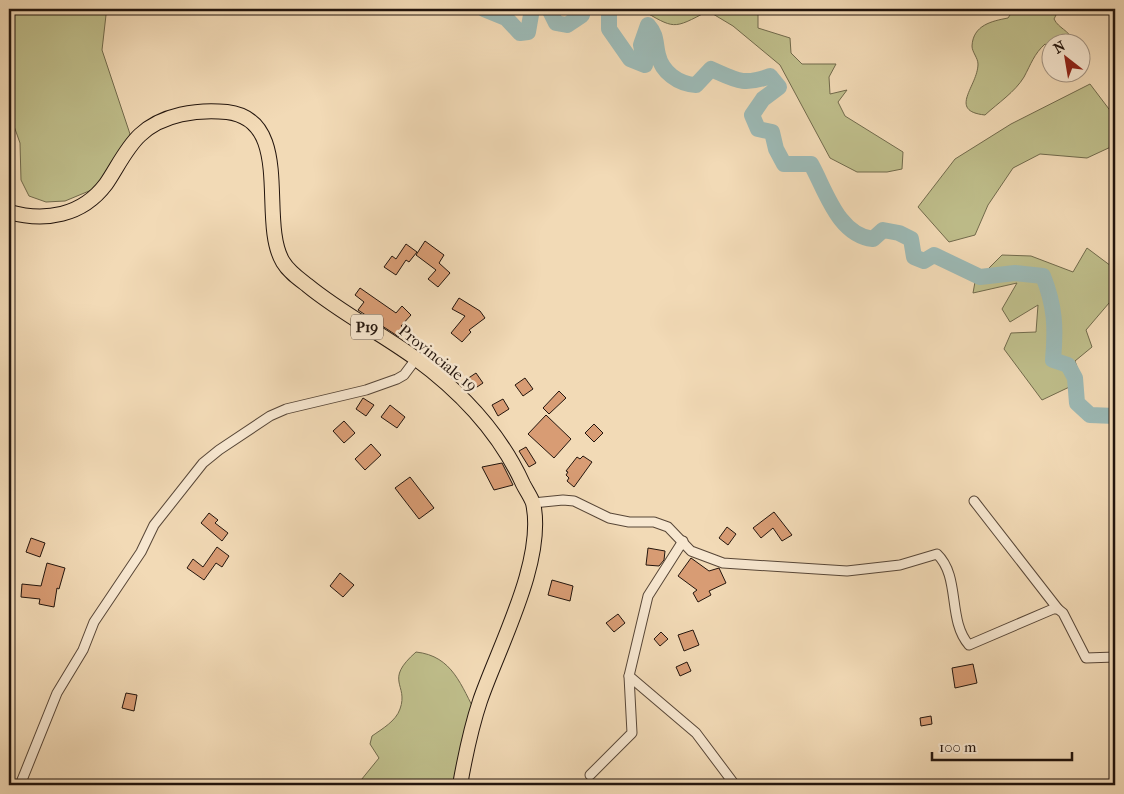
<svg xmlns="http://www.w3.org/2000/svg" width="1124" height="794" font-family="'IM FELL French Canon',serif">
<rect width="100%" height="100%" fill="#f2dab6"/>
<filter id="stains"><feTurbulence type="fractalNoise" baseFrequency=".004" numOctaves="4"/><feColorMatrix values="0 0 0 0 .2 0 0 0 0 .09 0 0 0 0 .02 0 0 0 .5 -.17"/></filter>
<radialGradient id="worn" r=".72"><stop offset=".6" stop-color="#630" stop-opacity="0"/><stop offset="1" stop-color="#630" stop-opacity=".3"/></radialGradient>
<g fill="#bfbe8b" stroke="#716a4c">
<path d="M9,9h103l-6,6 -4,35 28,84 -12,31 -12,19 -41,17 -19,1 -17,-6 -8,-16 -1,-37 -11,-31z"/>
<path d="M640,9h94l24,3v16l32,10 1,15 11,11h34l-7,13 1,17 17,-4 -9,12 7,14 58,36 -1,17 -15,3h-30l-27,-14 -50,-93 -47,-39 -25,-15c-36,19 -33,18 -68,-2z"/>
<path d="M1014,9h45l-5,10c5,10 14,10 20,23h-22l-1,6 -6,-4c-11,10 -14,20 -21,33 -9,15 -26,26 -39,38 -38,-4 -7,-29 -7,-51 0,-6 -6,-12 -6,-18 1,-21 20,-25 36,-28z"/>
<path d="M1090,84l25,33v28l-28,13 -47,-4 -27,14 -25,37 -13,30 -26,7 -31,-35 37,-48 56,-35z"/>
<path d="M1087,248l28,21v27l-29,34 6,17 -17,14 7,20 -40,19 -38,-51 7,-16 25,-1 2,-27 -28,17 -8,-13 15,-26 -44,10 2,-11 27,-27 29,1 42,16z"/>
<path d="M416,652c37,4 45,34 61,63l-16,70h-104l22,-27 -9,-14 2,-8c10,-7 24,-15 28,-27 9,-25 -17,-28 16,-57z"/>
</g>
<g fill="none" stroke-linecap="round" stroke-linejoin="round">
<g stroke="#9cb9b5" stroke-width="16">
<path d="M484,9l22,9 14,15 8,-1 4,-23"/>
<path d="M549,9l7,14 11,2 15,-10 1,-6"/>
<path d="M609,9v20l21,30 15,6 -4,-20 7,-20c9,10 7,18 10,30 4,17 20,29 38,30l15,-16c25,11 32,17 59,7l9,11 -16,12 -11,16 6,14 14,3 4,17 8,15h27c15,27 27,71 62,75l10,-9 16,3 12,6 3,18 10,4 10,-6 46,22 35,-4 28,3c12,30 13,52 10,84l15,5 7,13 2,25 13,12 25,1"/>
</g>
</g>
<g fill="#d89c74" stroke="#23150d">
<path d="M425,241l19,14 -5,8 11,10 -12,14 -10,-8 8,-9 -20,-15z"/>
<path d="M406,244l11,8 -8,10 -3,-2 -10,15 -12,-8 8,-11 4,3z"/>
<path d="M360,288l36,25 6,-7 9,9 -10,11 4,3 -6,8 -41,-27 6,-8 -9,-7z"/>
<path d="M459,298l21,13 5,7 -16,12 2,2 -9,10 -11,-9 14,-17 -13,-7z"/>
<path d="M476,373l7,10 -9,6 -7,-10z"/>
<path d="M525,378l8,11 -10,7 -8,-11z"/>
<path d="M559,391l7,7 -17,16 -6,-6z"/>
<path d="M363,398l11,7 -8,11 -10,-7z"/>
<path d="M503,399l6,10 -11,7 -6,-11z"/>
<path d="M390,405l15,12 -8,11 -16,-11z"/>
<path d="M546,415l25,24 -17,19 -26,-24z"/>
<path d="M344,421l11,12 -11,10 -11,-12z"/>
<path d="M594,424l9,9 -9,9 -9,-9z"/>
<path d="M371,444l10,11 -16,15 -10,-11z"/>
<path d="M526,447l10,16 -7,4 -10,-16z"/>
<path d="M583,456l9,6 -18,25 -7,-6 2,-3 -3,-3 2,-3 -2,-1 11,-14 3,2z"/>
<path d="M502,463l11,22 -19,5 -12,-23z"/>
<path d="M410,477l24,31 -15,11 -24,-31z"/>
<path d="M774,512l18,23 -10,6 -9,-13 -12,10 -8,-10z"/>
<path d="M209,513l9,7 -3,3 13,10 -6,8 -21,-18z"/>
<path d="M727,527l9,7 -8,11 -9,-7z"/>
<path d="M31,538l14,5 -5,14 -14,-5z"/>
<path d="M217,547l12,9 -7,11 -6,-4 -12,17 -17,-12 6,-9 10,8z"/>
<path d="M648,548l17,3 -1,9 -5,6 -13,-1z"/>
<path d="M691,558l18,13 10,-3 7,15 -17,8 2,4 -13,7 -5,-9 4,-3 -19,-14z"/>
<path d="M47,563l18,5 -6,21 -2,-1 -3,19 -15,-3 1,-5 -19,-2 1,-13 19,2z"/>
<path d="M340,573l14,12 -11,12 -13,-11z"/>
<path d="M552,580l21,6 -3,15 -22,-6z"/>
<path d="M618,614l7,9 -11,9 -8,-9z"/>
<path d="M693,630l6,15 -15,6 -6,-16z"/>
<path d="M661,632l7,7 -8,7 -6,-7z"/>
<path d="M687,662l4,9 -11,5 -4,-9z"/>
<path d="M973,664l4,19 -22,5 -3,-20z"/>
<path d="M126,693l11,2 -3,16 -12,-3z"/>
<path d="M931,716l1,8 -11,2 -1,-8z"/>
</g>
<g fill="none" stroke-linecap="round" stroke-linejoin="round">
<g stroke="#574637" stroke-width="11">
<g id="minor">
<path d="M974,501l84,108"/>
<path d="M533,503l30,-3 11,1 35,17 20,4h25l14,5 23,24 32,12 124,8 53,-6 37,-11c24,23 10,66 32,91l84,-36h5l5,4 23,45 29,-1"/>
<path d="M629,676l67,57 39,52"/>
<path d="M590,775l42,-42 -3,-57 19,-80 35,-55"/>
<path d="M20,785l37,-92 26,-43 11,-28 47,-70 13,-27 49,-62 16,-13 51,-34 16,-7 80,-19 31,-11 7,-4 12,-16"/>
</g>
</g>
<g stroke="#23150d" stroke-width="16">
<path id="primary" d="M9,212c36,10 73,4 97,-28 11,-16 20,-36 34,-49 22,-21 58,-26 87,-23 68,8 31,109 56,150 6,10 15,16 24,23 34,28 72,47 108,73 45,33 85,75 108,126 3,6 8,13 10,19 13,57 -35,145 -53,198 -9,27 -15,56 -20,84"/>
</g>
<use href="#minor" stroke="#f7e7d0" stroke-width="9"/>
<use href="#primary" stroke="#f2dab6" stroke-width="14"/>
</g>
<g text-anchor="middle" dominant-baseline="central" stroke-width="5" stroke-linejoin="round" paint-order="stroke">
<rect fill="#f7e7d0" stroke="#635448" stroke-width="1" x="351" y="314.5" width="32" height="25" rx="4"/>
<g font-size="15" font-weight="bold" fill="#23150d">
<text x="367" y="327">P19</text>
</g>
<g font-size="16" fill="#23150d" stroke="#f7e7d0">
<text transform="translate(438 358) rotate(39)">Provinciale 19</text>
</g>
</g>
<rect width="1124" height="794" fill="none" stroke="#f2dab6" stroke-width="30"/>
<rect x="10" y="10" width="1104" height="774" fill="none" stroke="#23150d" stroke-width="2.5"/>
<rect x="15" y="15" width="1094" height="764" fill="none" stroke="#23150d"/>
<g transform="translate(1066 58) rotate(329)"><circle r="24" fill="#f7e7d0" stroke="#a29382"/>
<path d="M0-4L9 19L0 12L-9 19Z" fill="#8f2418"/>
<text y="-8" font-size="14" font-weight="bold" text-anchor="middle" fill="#23150d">N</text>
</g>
<path d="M932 752v8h140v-8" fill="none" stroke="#23150d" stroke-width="2.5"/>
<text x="939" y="752" font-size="15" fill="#23150d" stroke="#f7e7d0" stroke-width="4" paint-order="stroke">100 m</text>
<rect width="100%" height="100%" filter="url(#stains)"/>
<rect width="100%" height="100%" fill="url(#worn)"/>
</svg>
